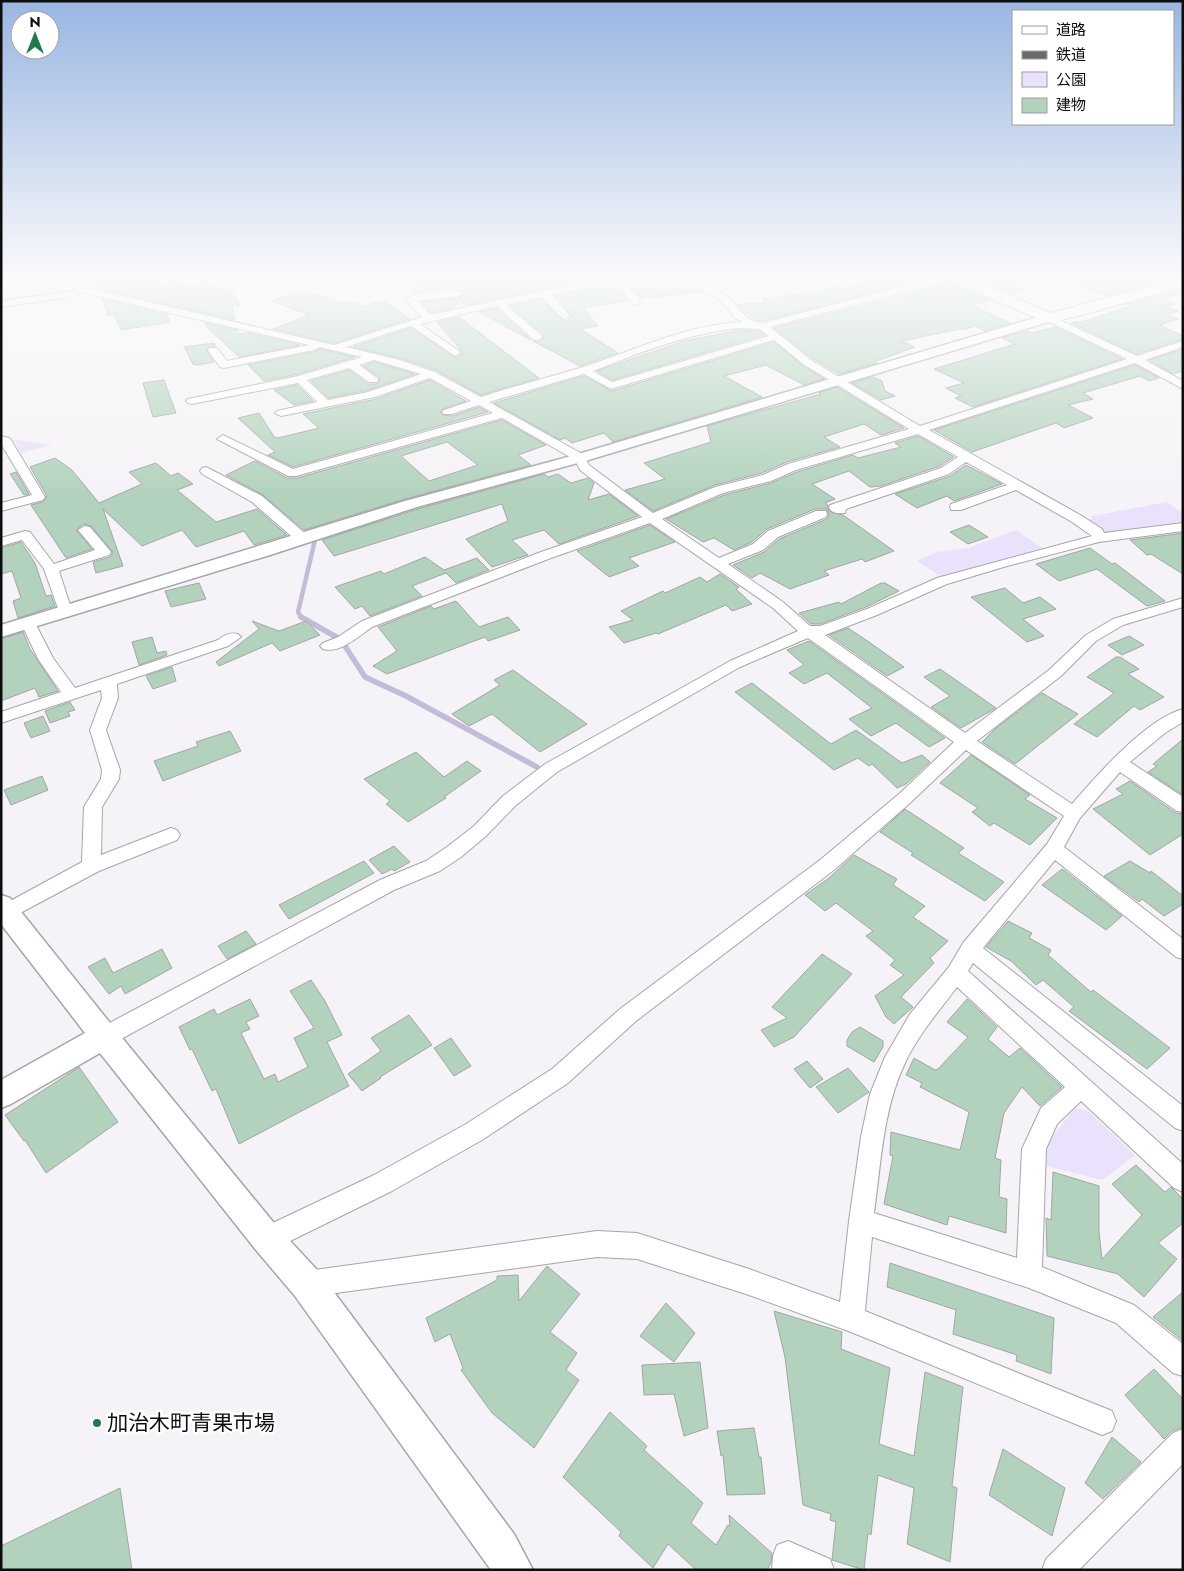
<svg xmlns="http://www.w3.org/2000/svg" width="1184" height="1571" font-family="Jost,'Noto Sans JP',sans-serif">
<rect width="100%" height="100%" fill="#f5f3f7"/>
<g fill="#eae1fc">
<path d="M13,439l39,6 -31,8z"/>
<path d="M1167,502l16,11v12l-67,9 -11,-2 -17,-11 5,-5z"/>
<path d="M1016,530l26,18 -100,29 -25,-16 20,-9 31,-4z"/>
<path d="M1075,1108l12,2 48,45 -33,25 -56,-14 2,-23z"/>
</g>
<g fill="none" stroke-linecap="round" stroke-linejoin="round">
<path stroke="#c4bad9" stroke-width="4.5" d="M302,618l-4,-6 17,-72"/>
<g stroke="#c4bad9" stroke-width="5.5">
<path d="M301,617l37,21"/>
<path d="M345,646l20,31 41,19 131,71"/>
</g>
</g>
<g fill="#b2d2bd" stroke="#a3a6a4" fill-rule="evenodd">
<path d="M113,276h17l2,9 25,-4 2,6 12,-5 22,5 9,-4 30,9 8,13 -8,1 3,14 -134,-31 -3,-11z"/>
<path d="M492,276h200l2,3 -25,2 -83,-1 -119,25 -8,-4 -5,7 -23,5 -10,-11 38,-4 7,-6 -14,-3 -39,5 -1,-2 7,-11 30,-1v4l43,-1z"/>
<path d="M867,276h49l7,4 -160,41 -8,-1 -17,-15 27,-3 -3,-3 66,-9v-10l14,8 20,-4z"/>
<path d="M990,276h8l29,14 -15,4 -35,-15z"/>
<path d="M1058,276h121v1l-73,19z"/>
<path d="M952,283l38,17 -19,5 39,18 -25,8 -10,-5 -12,4 -4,-1 -57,12 13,6 -39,14 1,2 -38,11 -27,-16 -38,-30z"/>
<path d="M697,288l6,4 -62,6 -7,-8 35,1z"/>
<path d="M303,290l37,13 5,-2 18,5 21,-5 26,18 -76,24 -61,-14 36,-14 -37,-14z"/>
<path d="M586,290h34l7,10h-3l2,1 -43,7 15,18 -18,3 38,24 -38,13 -47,-25 5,1 5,-3v-5l-33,-28 31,-7 20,20 5,2 5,-3v-3l-16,-19z"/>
<path d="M1180,290v4l-17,5 12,5 -10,3 13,4 -11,4 11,4 -18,6 23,11v3l-46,15 -66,-31 14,-2 46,-15 -4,-2z"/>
<path d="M103,299l63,15 4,8 -49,8 -6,-15 -7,1z"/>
<path d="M496,308l35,32 -52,-28z"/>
<path d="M459,317l80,61 -58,17 -45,-25 -36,-12 -47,-11 58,-19 45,30 6,-5 2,1 -27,-32z"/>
<path d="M205,323l32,7 1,4 10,-1 52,12 -61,12 -33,-31z"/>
<path d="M1055,327l67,32 -149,48 -18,-9 6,-2 -15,-8 18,-5 -30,-14 81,-25 -13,-6 24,-7 6,2z"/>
<path d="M740,330l19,1 6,4 -153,45 -15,-9 87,-30z"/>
<path d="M774,342l28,23 22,14 -20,6 -38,-20 -42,11 38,21 -149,45 -9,-9 -32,10 -7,-5 -5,2 -66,-37 90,-27 28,15z"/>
<path d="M214,343l2,3h-7l-3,3 8,13 -17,3 -4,-1 -9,-17z"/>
<path d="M319,349l36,8 -57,17 -34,7 -16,-16 66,-13z"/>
<path d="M1183,349v22l-10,3 -23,-14z"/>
<path d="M374,362l41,12 -47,16 -39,8 -18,-17 38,-11 19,14h9l3,-3 -1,-4 -16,-11z"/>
<path d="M1135,365l24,13 -10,3 -9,-5 -57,17 10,6 -25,6 25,13 -29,10 -8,-5 -84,29 -38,-22z"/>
<path d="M873,377l9,4 3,10 10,5 -14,4 -29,-17z"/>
<path d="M164,380l12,33 -23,4 -10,-34z"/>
<path d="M430,380l36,21 -23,8 -3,3 3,3 10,1 26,-9 9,5 -195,55 -25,-12 7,-3 -37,-34 21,-5 16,25 7,-1 37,-9 -16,-14 73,-15z"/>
<path d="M297,385l16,16 -19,4 -20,-15z"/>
<path d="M837,387l67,41 -23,7 -17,-11 -40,13 16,10 -53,15 -25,11 -47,12 -62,26 -28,-21 40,-11 -21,-16 67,-21 -4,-16 114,-32 -2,-1z"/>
<path d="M502,420l44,25 -28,10 13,10 -126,34 -101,31 -41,-35 -37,-20 29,-14 32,17h10zM447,442l31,23 -49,16 -28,-25z"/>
<path d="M918,436l36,21 -14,9 -59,20 -11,1 -21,-16 -37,13 23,15 -10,4 3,2v4l3,3 12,3 51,36 -29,11 -3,-3 -38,12 5,4 -39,14 -30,-16 -8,5 -19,-13 31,-13 15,-13 48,-20 2,-4 -2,-6h-12l-48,20 -15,13 -18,8 -20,-12 -11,4 -37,-23 58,-24 47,-12 26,-11 56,-17 5,3 43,-11 -6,-4z"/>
<path d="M55,458l17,12 27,33 43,-19 -13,-12 27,-9 15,13 7,-3 15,11 -16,6 39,32 41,-13 30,26 -33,10 -10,-14 -48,16 -14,-17 -40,16 -39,-37 20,57 -27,7 -3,-11 17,-5 3,-5 -22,-26 -7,-2 -8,6 16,19 -26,9 -35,-53 12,-3 4,-6 -17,-29z"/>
<path d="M966,465l36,19 -48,17 -7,-5 -30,12 -22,-14 55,-18z"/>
<path d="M16,472l13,22 -5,1 -14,-21z"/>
<path d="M544,474l4,3 10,-3 13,9 17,-5 6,5 -6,17 21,-6 29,22 -79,28 -15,-14 -32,10 16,15 -36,12 -26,-28 42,-18 -6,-17 -168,52 -12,-16 96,-31z"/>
<path d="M650,525l25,17 -46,16 10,8 -30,11 -32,-26z"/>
<path d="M969,525l19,12 -20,7 -18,-12z"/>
<path d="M1183,533v41l-32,-20 -4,1 -17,-15z"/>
<path d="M21,542l14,21 11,33 5,-1 4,11 -37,12 -5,-17 8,-3 -9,-27 -11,3v-26z"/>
<path d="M1090,548l22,16 3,-1 50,38 -18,5 -50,-37 -38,12 -23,-17z"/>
<path d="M425,557l19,13 33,-12 12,12 -33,13 -10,-10 -34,13 10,10 -52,20 -8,-10 -7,3 -20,-22 46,-16 3,3z"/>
<path d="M720,574l19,13 -3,2 16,15 -20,7 -6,-6 -68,29 -2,-1 -32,10 -15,-16 24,-7 -12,-9 42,-20 2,2 35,-16 7,5z"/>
<path d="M199,583l7,16 -35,8 -6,-16z"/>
<path d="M881,583h4l14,8 -33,16 -46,17h-9l-12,-11 40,-11 2,2z"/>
<path d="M1005,588l18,15 17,-6 16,12 -33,10 21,17 -17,6 -56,-45z"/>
<path d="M456,601l23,26 29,-10 12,13 -32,11 -3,-4 -98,37 -14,-8 24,-15 -19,-24 53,-21 3,3z"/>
<path d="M252,621l27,10 27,-10 14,14 -40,16 -8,-8 -53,23 -3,-4 43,-33z"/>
<path d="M848,628l21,14 35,25 -17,9 -58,-41z"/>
<path d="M23,632l7,17 28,42 -19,6 -4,-9 -34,13v-62z"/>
<path d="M1129,636l15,9 -22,10 -14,-10z"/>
<path d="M152,637l5,16 9,-2 1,4 -28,10 -7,-23z"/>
<path d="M809,641l136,97 -16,9 -33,-24 -25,13 -22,-17 23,-11 -45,-35 -23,11 -15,-11 15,-8 -17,-15z"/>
<path d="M1116,657h4l19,12 -11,5 36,23 -24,13 -6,-4 -37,31 -23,-13 40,-31 -27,-16z"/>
<path d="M172,667l4,14 -23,8 -7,-13z"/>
<path d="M940,669l56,39 -35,20 -30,-21 19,-11 -26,-19z"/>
<path d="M513,670l74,54 -47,28 -48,-38 -23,12 -17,-12 48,-29 -6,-5z"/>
<path d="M752,683l79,61 25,-14 46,33 20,-8 8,7 -24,22 -9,4 -25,-24 -3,2 -11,-8 -24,12 -99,-78z"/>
<path d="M1042,693l36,21 -63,50 -33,-22 13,-13z"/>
<path d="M70,702l5,8 -7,2 2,4 -20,7 -5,-12z"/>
<path d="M43,716l7,15 -19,7 -7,-15z"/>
<path d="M230,731l11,20 -78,30 -9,-20 44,-15 -2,-4z"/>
<path d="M1183,739v56l-35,-23 9,-6 -4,-2z"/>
<path d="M416,752l28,25 23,-16 14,10 -37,26 2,1 -38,24 -22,-18 4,-3 -26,-22z"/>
<path d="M971,755l59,40 -5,4 32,19 -27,27 -36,-22 -4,3 -18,-14 6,-4 -38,-25z"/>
<path d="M42,776l6,14 -37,15 -7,-15z"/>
<path d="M1130,781l46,32 7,1v20l-33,21 -57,-46 30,-15 -7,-5z"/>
<path d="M905,809l59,39 -6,5 46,29 -19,19 -74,-46 2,-2 -33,-21z"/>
<path d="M394,846l16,16 -16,9 -2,-2 -10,5 -13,-14z"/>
<path d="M854,855l43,24 -4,6 32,21 -12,11 35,24 -18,17 4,5 -33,34 12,10 -19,17 -8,-7 -11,-21 29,-21 -14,-10 5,-5 -29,-24 7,-5 -37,-28 -11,8 -20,-16 24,-17z"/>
<path d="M364,861l10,12 -85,46 -10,-14z"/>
<path d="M1130,861l20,12 1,-2 32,25v8l-19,12 -22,-17 -3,3 -35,-26z"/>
<path d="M1062,869l3,2 57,45 -16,14 -64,-45z"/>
<path d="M1008,921l24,12 -3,5 22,12 -3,5 43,37 2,-2 77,58 -23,21 -78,-58 5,-4 -31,-27 -7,5 -25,-24 -25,-14z"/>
<path d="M246,931l10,13 -29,15 -9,-13z"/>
<path d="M162,949l10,19 -47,26 -4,-8 -12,8 -21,-27 17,-9 8,15z"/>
<path d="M822,954l30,20 -58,63 -20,10 -13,-17 26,-12 -15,-11z"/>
<path d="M311,980l14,21 17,34 -15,7 22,44 -110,58 -23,-55 -4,2 -20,-42 -2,1 -11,-23 35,-18 3,6 33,-16 9,17 -13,6 4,7 -9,4 23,46 11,-5 3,8 30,-15 -14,-29 20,-10 -24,-37z"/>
<path d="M967,999l30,28 -9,12 21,18 11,-9 42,39 -22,19 -18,-19 -18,26 -9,45 6,2 -2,37 8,2 -1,34 -57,-17 -2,9 -63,-21 9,-48 -3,-1 1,-23 69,18 9,-38 -49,-25 2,-4 -16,-8 8,-17 21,12 3,-1 30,-32 -21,-15z"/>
<path d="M409,1015l23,30 -52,32 1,1 -19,13 -14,-17 33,-23 -10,-13z"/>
<path d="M860,1027l23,14v6l-9,15 -27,-16v-6l5,-8z"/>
<path d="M451,1038l20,28 -17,10 -20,-28z"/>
<path d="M807,1061l16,18 -13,9 -16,-19z"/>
<path d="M79,1067l39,55 -72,51 -21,-33 -1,1 -19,-26z"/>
<path d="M848,1068l21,24 -31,21 -22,-26z"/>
<path d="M1136,1165l29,27 6,-5 12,12v24l-25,20 19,16 -33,38 -26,-23 -71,-18 -1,-38 5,2 2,-48 46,14v46l3,27 40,-44 -30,-31z"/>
<path d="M890,1263l164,55 -3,56 -35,-13 1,-6 -64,-21 3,-24 -69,-23z"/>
<path d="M547,1266l33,28 -30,38 27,21 -11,17 13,10 -45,68 -42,-35 -31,-43 2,-2 -13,-34 -15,8 -9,-24 71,-38v-4l21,-1 1,26z"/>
<path d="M1183,1292v49l-30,-24z"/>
<path d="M666,1303l29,30 -21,29 -34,-26z"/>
<path d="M774,1311l68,21 -1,17 49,19 -11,76 35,12 11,-84 38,15 -11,99 5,2 -7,74 -43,-18 7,-56 -36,-13 -7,60 -3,-2 -4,37 -32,-10 4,-38 -6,-2 1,-6 -28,-9 -18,-148z"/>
<path d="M700,1362l8,66 -24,8 -10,-42 -30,1 -2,-30z"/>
<path d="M1154,1369l29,30v28l-11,4 -8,8 -39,-44z"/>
<path d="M610,1412l37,34 -3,4 59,53 -12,20 25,22 12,-20 2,1 -1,-11 43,38 -1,10 -4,7h-71l-28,-26 -15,24 -34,-32 2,-4 -58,-55z"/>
<path d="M754,1428l5,29h2l4,37 -38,1 -4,-40 -2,1 -4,-25z"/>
<path d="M1112,1437l29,25 -38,37 -18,-16z"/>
<path d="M1003,1449l62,39 -13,48 -63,-41z"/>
<path d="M120,1488l12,82h-131v-24z"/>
</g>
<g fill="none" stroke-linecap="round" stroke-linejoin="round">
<g stroke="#a6a5a8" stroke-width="2">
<g id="minor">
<path d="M950,276l11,2 -2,2 -55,12 -134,35 41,33 109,66 207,-67 -82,-39v-4h6l86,40 46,-15v6l-38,13 38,21v8l-48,-26 -206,67 153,86 20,13 2,4 79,-10v8l-84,11 -92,24 -60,18 -70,31 -52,20 140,98 84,-63 37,-35 27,-16 70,-21v9l-60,18 -27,16 -35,35 -84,65 95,63c25,-29 74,-85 111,-95v13l-18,11 -35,29 53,35v15l-6,-1 -57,-39 -40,46 -16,29 119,92v20l-7,-2 -121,-97 -72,88 200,158v25l-8,-3 -202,-165 -5,8 215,193v28l-9,-4 -93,-87 -24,23 -11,25 -4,118 92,38 49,39v32l-10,-3 -57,-50 -87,-35 -157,-51 -7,74 247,100 4,10 -4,10 -10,4 -251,-103 -102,-37 -112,-36 -40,-2 -290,40 -9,-4 -4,-9 4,-9 9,-4 290,-40 40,2 112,36 91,33 9,-81 12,-84 9,-43 15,-37 25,-43 39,-47 14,-24 84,-99 17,-28 -98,-66 -55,52 -77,68 -198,151 -68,62 -86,57 -90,51 -116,57 -9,4 -9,-4 -4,-9 4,-9 116,-55 92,-51 86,-55 68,-60 200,-149 79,-66 55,-52 -146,-104 -68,29 -183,105 -42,34 -29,30 -25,21 -21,14 -46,19 -282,154 -8,3 -8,-3 -3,-7 3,-7 284,-150 46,-19 21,-14 27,-21 29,-30 42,-32 185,-103 68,-30 -25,-23 -123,-85 -99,35 -179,69c-13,9 -32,27 -49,22l-3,-3 3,-3 15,-6 24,-16 179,-69 101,-35 -62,-47 -5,-10 -73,-42 -206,58h-8l-71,-37 6,-4 4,2 66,32 200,-56 -14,-8 -27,9h-8l-2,-2 2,-2 27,-9 -41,-23 -55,19 -94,19 -6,-3 2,-2 40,-9 -19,-19 -106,21 -4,-1 -2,-2 2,-2 110,-23 64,-19 -43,-10 -5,3 -90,18 -4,-1 -11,-15 -1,-2 1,-2h8l10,13 82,-16 -229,-53 -55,-8 -5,-3 5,-3 55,8 254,59 88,-28 -17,-18c8,-6 51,-12 59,-6l-5,3 -42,5 13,14 156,-33 83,1 65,-6 75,1v4l-3,1h-72l-26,2c6,4 15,8 21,13 11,9 16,25 34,25l140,-37zM697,286l26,16 11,15 8,5c-58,3 -108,29 -162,46 -33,10 -66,18 -99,29l-46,-25 -35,-12 -54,-13 65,-21 44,30 5,-3 -1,-2 -39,-27 77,-18 36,33 4,1 5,-3 -1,-2 -35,-30 36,-8 20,21 3,1 5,-3 -19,-21 35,-7h35l12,16 3,1 5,-3 -11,-14 39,1zM740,328l20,1 9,7 -157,46 -19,-11c49,-19 95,-38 147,-43zM774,340l29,24 106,65 -121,35 -25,11 -48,12 -62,26 -64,-48 -5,-10 -95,-53 95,-28 27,15zM374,360l47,14 -53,18 -40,8 -21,-20 42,-12 20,14h8l1,-2 -1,-2 -18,-13zM918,434l40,23 -17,11 -111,37 -1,3c3,5 10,6 16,5l1,-4 103,-35 17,-12 41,23 -56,19 -1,3 1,3h10l55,-20 56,32 20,14 -155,42 -70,31 -47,17h-10l-27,-24 -55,-38 35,-14 15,-13 48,-20 1,-3 -1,-3h-10l-48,20 -15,13 -34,14 -57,-39 61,-26 48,-12 25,-11zM957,987l108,100 -24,21 -19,41 -5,109 -143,-45c7,-50 9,-104 31,-150 13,-28 34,-52 52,-76z"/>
<path d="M73,291l5,3 -2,2 -75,11v-6z"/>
<path d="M1,436l8,2 2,2 34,57 -2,3 -42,11v-8l31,-8 -31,-51z"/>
<path d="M206,467l56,29 46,40 2,3 -2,3h-10l-46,-40 -50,-28 -2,-3 2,-3z"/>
<path d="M85,526l5,1 21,25 -2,3 -50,16 13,40 -2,3h-10l-16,-45 -22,-29 -21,6v-8l24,-7 5,1 24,32 41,-14 -17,-20z"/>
<path d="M28,619l5,1 2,3 18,35 22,30 143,-48c7,-5 12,-8 20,-6l3,3 -13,9 -111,38 1,14 -12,32 14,40 -1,9 -17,28 -1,48 70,-27 6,2 3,5 -3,5 -78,31 -92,49 -6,-2v-12l81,-44 2,-55 17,-28 1,-9 -12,-40 12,-32 -1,-8 -100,33v-11l60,-20 -23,-33 -17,-36 2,-3z"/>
<path d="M1183,1429v35l-104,106h-37l4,-11 127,-126z"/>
<path d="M788,1541l42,18 4,11h-62l1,-14 4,-11z"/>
</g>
</g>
<g stroke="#a6a5a8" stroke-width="3">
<g id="tertiary">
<path d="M1048,314l6,4 -2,3 -467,140 -168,46 -147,48 -269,82v-12l404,-124 170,-46z"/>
<path d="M1,895l9,3 104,130 164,200 41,44 195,262 19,36h-42l-196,-274 -39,-46 -156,-197 -89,51 -10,4v-28l84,-47 -84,-109z"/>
</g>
</g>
<g stroke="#a6a5a8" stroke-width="2">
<path id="primary" d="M1,276l29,2 2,3 -2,3 -5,1 -24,-5z"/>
</g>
<g stroke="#a6a5a8" stroke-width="2">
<g id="trunk">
<path d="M23,276h40l-7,4 -55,8v-8z"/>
<path d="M945,276h20l85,37 133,-35v9l-101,28 -34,8 -101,-44z"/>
</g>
</g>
<use href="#minor" fill="#fff" fill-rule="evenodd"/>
<use href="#tertiary" fill="#fff" fill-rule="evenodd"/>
<use href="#primary" fill="#fff" fill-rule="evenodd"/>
<use href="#trunk" fill="#fff" fill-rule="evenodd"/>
<path stroke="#6a696b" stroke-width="2" stroke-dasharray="1 3" stroke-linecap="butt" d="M1,300l171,-24"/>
</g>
<linearGradient id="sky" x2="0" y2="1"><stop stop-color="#99b6e2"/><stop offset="0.56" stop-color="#fafafb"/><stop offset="1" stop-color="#fafafb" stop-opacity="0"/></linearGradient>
<rect width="1184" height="496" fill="url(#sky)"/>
<circle fill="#21794d" stroke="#fff" stroke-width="2" cx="97" cy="1423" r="5"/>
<g text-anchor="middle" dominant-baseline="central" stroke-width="5" stroke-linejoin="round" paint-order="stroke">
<g font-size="21" fill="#0d0d0e" stroke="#fff" text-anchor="start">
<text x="107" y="1423">加治木町青果市場</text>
</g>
</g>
<rect width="1184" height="1571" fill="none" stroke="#0d0d0e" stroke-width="5"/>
<rect x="1012" y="10" width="162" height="115" fill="#ffffff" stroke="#9e9e9f"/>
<rect x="1022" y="26" width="25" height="8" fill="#ffffff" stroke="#9e9e9f"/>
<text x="1056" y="35" font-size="15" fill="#0d0d0e">道路</text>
<rect x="1022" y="51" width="25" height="8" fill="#6a696b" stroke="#9e9e9f"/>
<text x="1056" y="60" font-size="15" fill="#0d0d0e">鉄道</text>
<rect x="1022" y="72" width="25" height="15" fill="#eae1fc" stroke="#9e9e9f"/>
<text x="1056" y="85" font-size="15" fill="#0d0d0e">公園</text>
<rect x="1022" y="98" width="25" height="15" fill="#b2d2bd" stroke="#9e9e9f"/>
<text x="1056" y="110" font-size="15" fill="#0d0d0e">建物</text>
<g transform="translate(35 35)"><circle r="24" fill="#ffffff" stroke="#9e9e9f"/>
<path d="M0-4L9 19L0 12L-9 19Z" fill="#21794d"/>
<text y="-8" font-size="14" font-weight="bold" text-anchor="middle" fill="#0d0d0e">N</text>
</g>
</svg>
